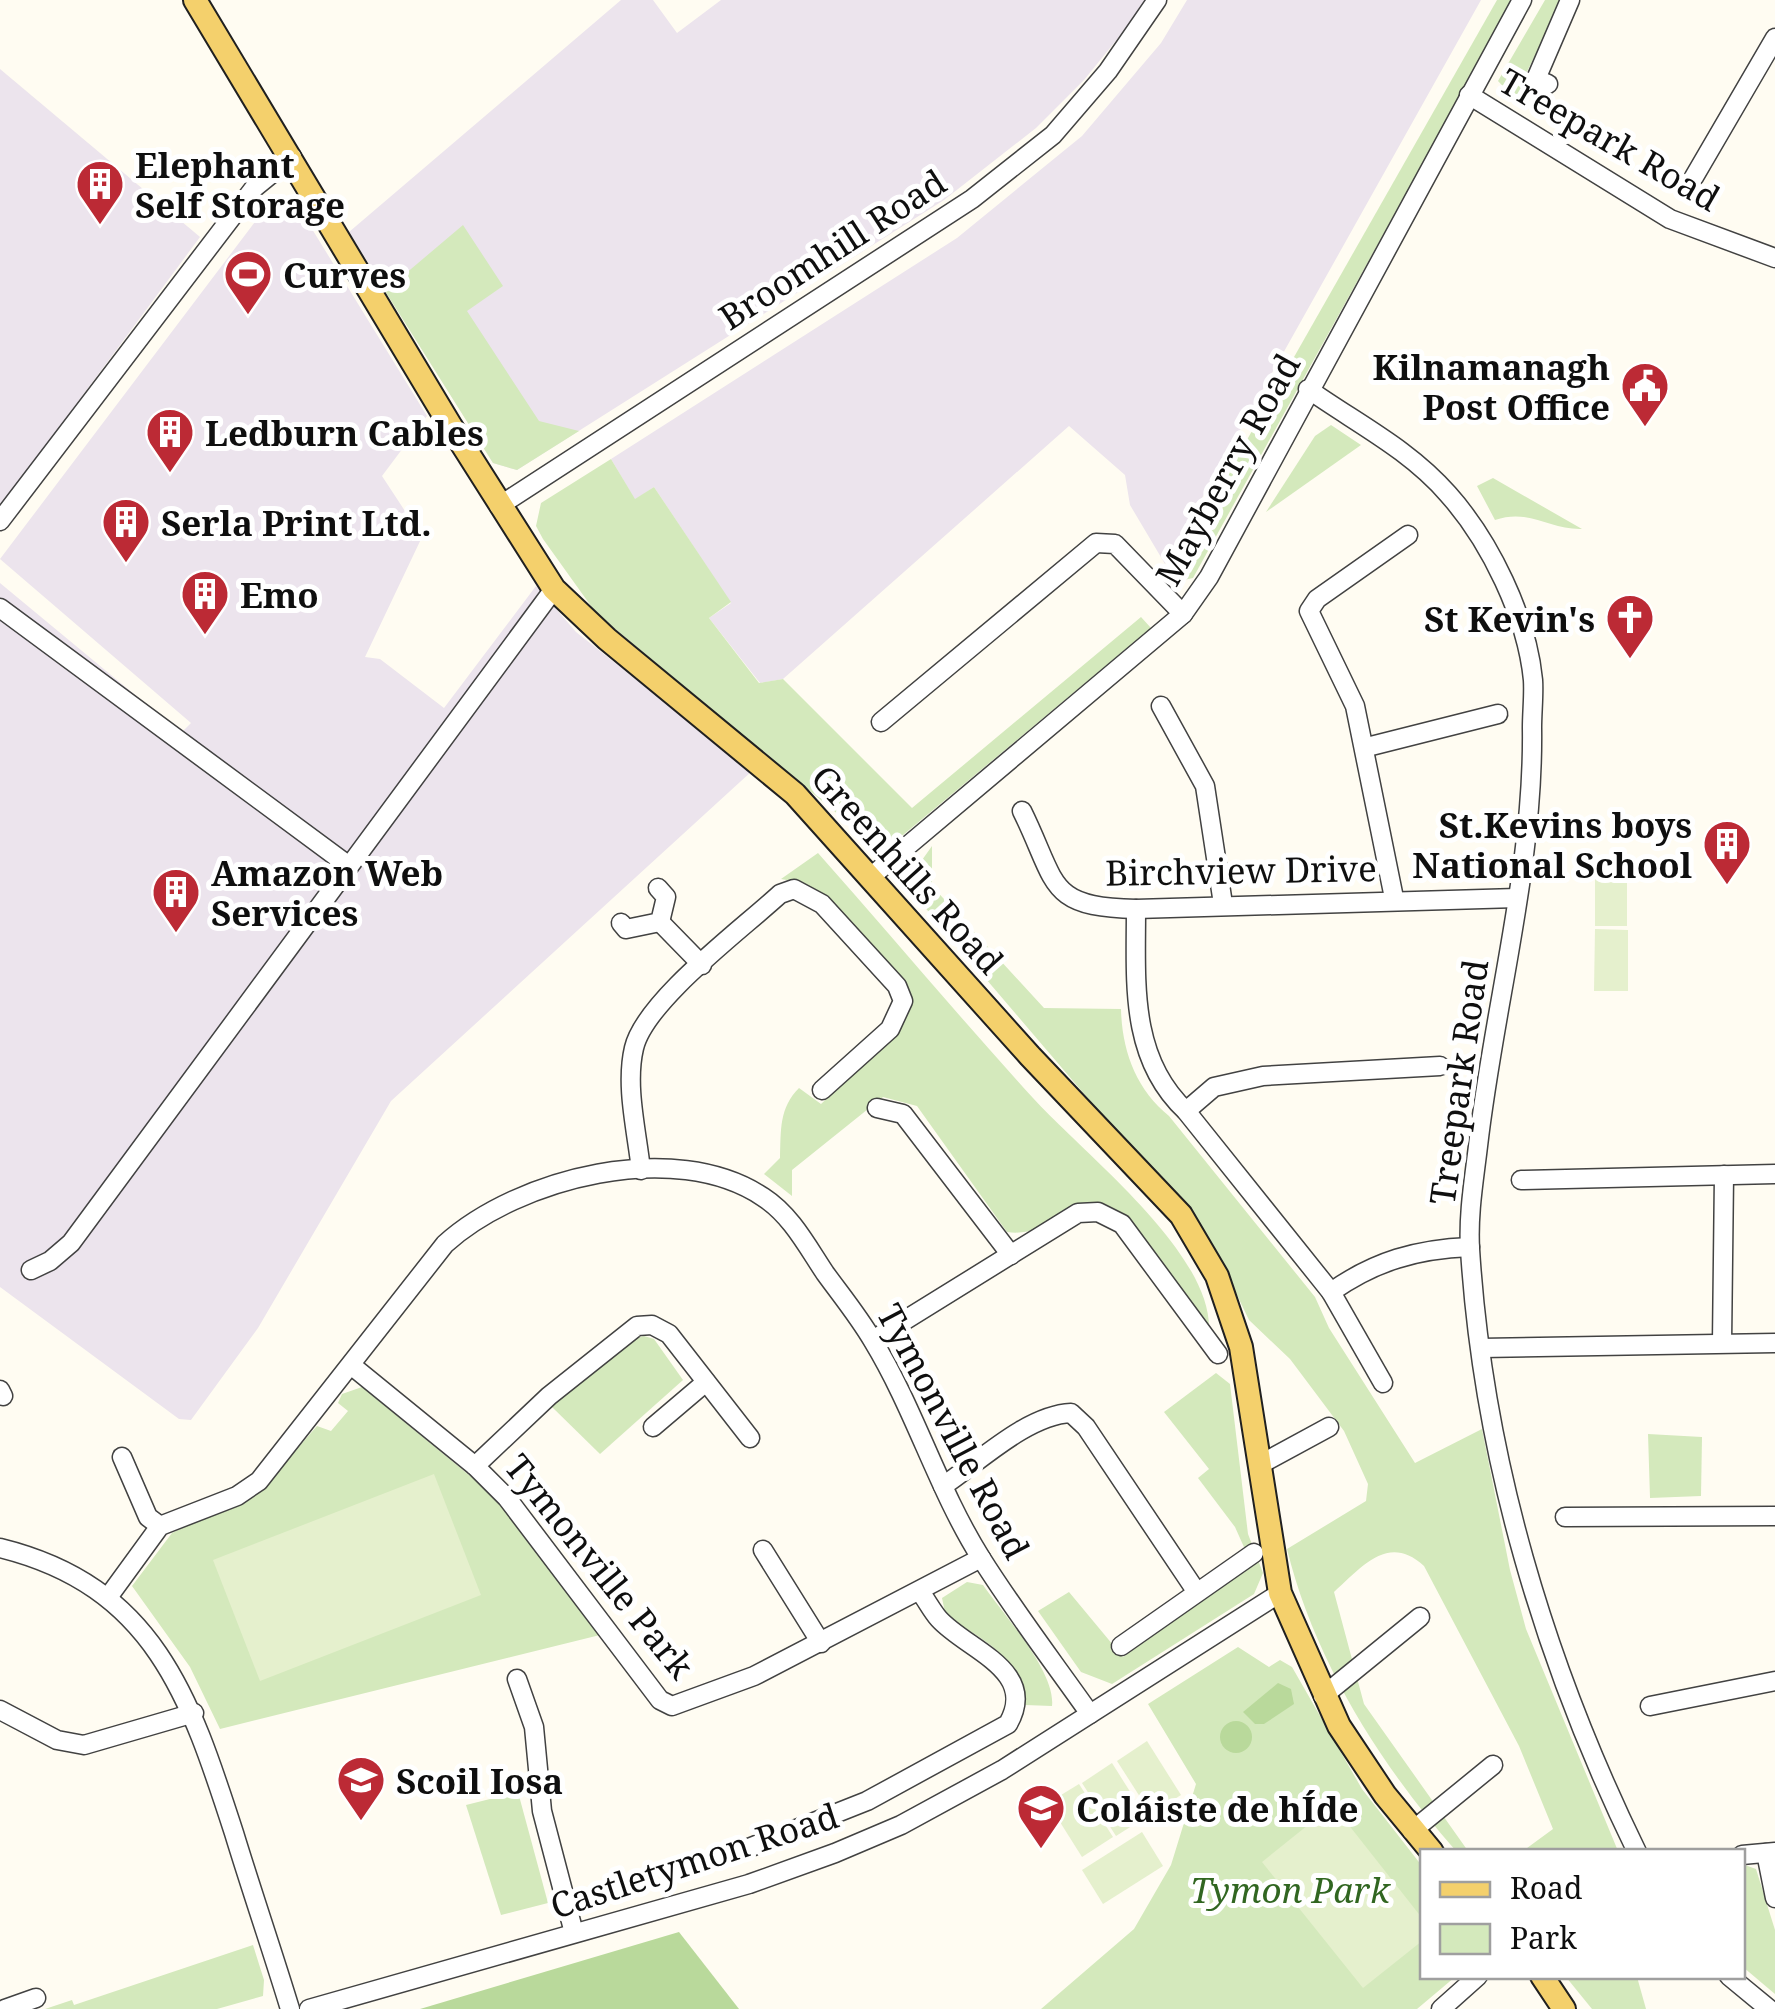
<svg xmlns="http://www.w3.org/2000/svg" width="1775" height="2009" font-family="'Noto Serif',serif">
<rect width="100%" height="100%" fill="#fffcf2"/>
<g fill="#ece4ed">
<path d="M621,0h32l24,33 44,-33h428l-65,80 -48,48 -92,72 -427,270 -24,-7 -144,-231z"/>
<path d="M1187,0h294l-316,564 -35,-59 -5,-30 -56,-49 -286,253 -23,4 -51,-65 22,-15 -77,-116 -19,13 -24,-41 346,-221 125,-102 79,-93z"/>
<path d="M0,69l200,168 -200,270z"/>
<path d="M273,198l23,5 131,213 -45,60 40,61 -57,120 15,2 64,49 92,-122 40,46 176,139 -361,330 -133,227 -67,92 -12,-1 -179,-132v-704l181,150 10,-10 -191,-164z"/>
</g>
<g fill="#d4e9bc">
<path d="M1497,0h16l-320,578 -28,6z"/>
<path d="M1545,0h17l-41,84 4,5 -6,14 -21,-22z"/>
<path d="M463,225l40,61 -36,25 72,110 40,10 -62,39 -24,-7 -108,-172z"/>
<path d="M1331,425l30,20 -95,67 49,-76z"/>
<path d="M611,459l24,40 19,-12 77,115 -22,16 50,65 24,-4 129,129 229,-191 10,11 -248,207 -28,10 -279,-232 -53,-74 -7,-13 5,-23z"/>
<path d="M1493,478l89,51c-32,1 -53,-21 -87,-9l-18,-34z"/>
<path d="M932,846v40l112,122 77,1c1,42 15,80 48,107l146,181 14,31 86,135 67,-34 28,141 16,59 92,222h-95l30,-22 -34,-83 -95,-180c-36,-33 -62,1 -90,26l30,112 104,147h-12c-75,-85 -142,-191 -169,-302l79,-48 2,-17 -24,-53 -54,-72 -41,-39 -36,-75 -308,-361z"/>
<path d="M818,853c72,81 142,165 215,245 50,55 177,153 176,230l-86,-114c-54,-28 -67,25 -116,18l-90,-126 -34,-9 -91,73v26l-28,-22 16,-16c1,-28 -1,-50 19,-70l22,16 78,-73 10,-28 -89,-108 -16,-12 -23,-4z"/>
<path d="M644,1336l10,3 29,41 -83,74 -49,-48 79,-66z"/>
<path d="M1216,1373l14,11 18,150 15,39 -9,21 -142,90 -31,-12 -43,-61 31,-19 54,65 129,-92 -17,-38 -37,-49 11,-9 -45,-57z"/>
<path d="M362,1387l130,107 112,140 -384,95 -30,-62 -58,-81 40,-53 88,-42 57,-65 14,5 17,-20 -10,-8 4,-9z"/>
<path d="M1648,1434l54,3 -1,59 -51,2z"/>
<path d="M967,1582l16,3c20,29 73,87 69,121l-27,-1c-2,-46 -43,-67 -79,-88l-4,-19z"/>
<path d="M1238,1647l31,20 11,-7 12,7 70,122 60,77v110l33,1 -38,32h-376l93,-80 37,-64 25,-81 -48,-80z"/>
<path d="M518,1792l30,111 -47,12 -35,-110z"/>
<path d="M1742,1864l14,5 19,61v64l-32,-27z"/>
<path d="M253,1945l11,35 -1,16 -46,13h-172l27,-9 2,5z"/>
<path d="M1566,1977h71l9,32h-54z"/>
</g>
<g fill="#b9d99b">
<path d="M1278,1683l13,6 3,15 -30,20h-9l-12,-12z"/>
<circle cx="1236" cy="1737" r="16"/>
<path d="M679,1932l60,77h-319z"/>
</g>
<g fill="#e5f0cd">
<path d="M1627,872v54h-32v-53z"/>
<path d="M1595,929l33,1v61h-34z"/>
<path d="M434,1474l47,121 -221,86 -47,-121z"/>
<path d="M1147,1741l34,54 -30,19 -34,-53z"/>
<path d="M1112,1763l34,54 -30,19 -34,-53z"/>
<path d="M1079,1784l34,53 -31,20 -34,-54z"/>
<path d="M1333,1805l89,113v23l-59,47 -101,-126z"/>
<path d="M1142,1832l21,34 -60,38 -21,-34z"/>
</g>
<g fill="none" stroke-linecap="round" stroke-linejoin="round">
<g stroke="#424242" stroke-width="21">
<g id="minor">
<path d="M1548,84l-12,-5 34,-79"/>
<path d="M1469,95l201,124 105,39"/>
<path d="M1694,177l81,-139"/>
<path d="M1308,389c48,34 101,60 140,105 42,47 79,123 85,186 1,15 -1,32 -1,48 2,140 -38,278 -54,418 -4,34 -10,68 -8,103 13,209 75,415 167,603"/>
<path d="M499,506l473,-307 81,-64 55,-64 49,-71"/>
<path d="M0,521l254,-333 38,-31"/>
<path d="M0,608l349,258"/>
<path d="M1161,706l44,80 18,118"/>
<path d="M881,722l215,-179 19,1 68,70"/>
<path d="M1367,747l131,-33"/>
<path d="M1022,811c36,73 24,96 114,98l381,-11"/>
<path d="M873,875l310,-261 26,-37 313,-577"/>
<path d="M1394,898l-39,-192 -46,-95 8,-12 91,-64"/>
<path d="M1136,909c0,72 -7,149 50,202l145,181c44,-31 86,-43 139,-45"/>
<path d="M660,922l42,43"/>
<path d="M621,923l5,6 34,-7 6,-25 -8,-9"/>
<path d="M877,1108l26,6 108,141"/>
<path d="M1186,1111l28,-24 49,-11 177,-10"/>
<path d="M641,1170c-4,-38 -16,-84 -7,-122 11,-47 107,-118 146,-154l14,-5 28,15 75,82 6,15 -13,28 -68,61"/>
<path d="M1521,1180l254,-6"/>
<path d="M31,1270l19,-9 21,-18 483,-654"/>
<path d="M1331,1292l52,91"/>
<path d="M873,1340l205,-127 20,-1 24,12 96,130"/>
<path d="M1722,1343l2,-168"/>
<path d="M1481,1348l294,-5"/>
<path d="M351,1365l124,101 32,32 153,202 12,6 82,-30 227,-118"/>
<path d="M0,1390l3,6"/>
<path d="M653,1427l53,-45"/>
<path d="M122,1457l26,60 12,9"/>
<path d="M1259,1465l70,-38"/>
<path d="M475,1466l74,-70 88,-70 15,-1 17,9 81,104"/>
<path d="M943,1486c36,-24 84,-71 128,-73l15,14 110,164"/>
<path d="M1565,1517l210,-1"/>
<path d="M0,1548c154,38 190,149 234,285 18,59 38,117 56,176"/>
<path d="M763,1550l58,93"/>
<path d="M109,1596l51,-70 77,-30 22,-15 186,-237c73,-66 230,-106 318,-47 28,18 44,49 62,76 16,22 34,44 48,68 42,69 65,149 108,217 34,54 73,105 109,156"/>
<path d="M1121,1646l133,-93"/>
<path d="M517,1679l17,48 8,84 32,122"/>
<path d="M1323,1696l97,-79"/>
<path d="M1650,1706l125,-25"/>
<path d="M0,1710l57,30 27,5 110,-32"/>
<path d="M1412,1831l81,-66"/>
<path d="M741,1851l126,-50 141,-77c31,-54 -41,-74 -69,-105 -7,-8 -12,-18 -18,-26"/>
<path d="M1766,1853l9,45"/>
<path d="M1742,1855l33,-3"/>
<path d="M1729,1976l40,33"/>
<path d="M5,2009l31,-11"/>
<path d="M309,2009l440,-125 86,-31 66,-28 101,-55 278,-177"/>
<path d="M1441,2009l37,-33"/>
</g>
</g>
<g stroke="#202020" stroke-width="26">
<g id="major">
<path d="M195,0l255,425 104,164 53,50 188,155 235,262 151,159 36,61 24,71 39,246 59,133 46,69 47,57"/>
<path d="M1542,1976l22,33"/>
</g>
</g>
<use href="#minor" stroke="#fff" stroke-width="18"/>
<use href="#major" stroke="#f4d06c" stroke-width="22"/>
</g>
<defs>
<g id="building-pin" transform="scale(2.5)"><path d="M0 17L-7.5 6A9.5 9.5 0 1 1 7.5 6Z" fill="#bc2a35" stroke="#fff"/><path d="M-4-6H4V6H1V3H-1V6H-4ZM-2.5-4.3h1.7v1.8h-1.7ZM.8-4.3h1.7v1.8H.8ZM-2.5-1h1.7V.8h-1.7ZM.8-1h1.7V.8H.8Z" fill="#fff"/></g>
<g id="stadium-pin" transform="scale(2.5)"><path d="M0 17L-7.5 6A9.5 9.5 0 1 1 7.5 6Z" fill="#bc2a35" stroke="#fff"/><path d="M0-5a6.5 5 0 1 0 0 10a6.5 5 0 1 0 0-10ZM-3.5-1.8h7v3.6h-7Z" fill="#fff"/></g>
<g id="civic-pin" transform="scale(2.5)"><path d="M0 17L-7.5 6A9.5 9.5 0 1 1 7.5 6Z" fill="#bc2a35" stroke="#fff"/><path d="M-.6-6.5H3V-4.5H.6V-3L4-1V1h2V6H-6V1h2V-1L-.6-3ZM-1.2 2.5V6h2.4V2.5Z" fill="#fff"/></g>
<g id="church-pin" transform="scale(2.5)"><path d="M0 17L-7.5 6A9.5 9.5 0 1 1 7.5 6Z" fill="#bc2a35" stroke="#fff"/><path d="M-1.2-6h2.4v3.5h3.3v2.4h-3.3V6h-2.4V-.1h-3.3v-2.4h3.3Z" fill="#fff"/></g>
<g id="school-pin" transform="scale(2.5)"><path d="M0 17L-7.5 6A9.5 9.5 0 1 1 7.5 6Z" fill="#bc2a35" stroke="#fff"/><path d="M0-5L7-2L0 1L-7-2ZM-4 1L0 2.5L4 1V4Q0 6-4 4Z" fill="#fff"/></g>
</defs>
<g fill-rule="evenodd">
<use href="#building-pin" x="100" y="184"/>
<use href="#stadium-pin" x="248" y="274"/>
<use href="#civic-pin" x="1645" y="386"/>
<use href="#building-pin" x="170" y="432"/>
<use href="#building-pin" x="126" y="522"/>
<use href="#building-pin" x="205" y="594"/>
<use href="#church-pin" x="1630" y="618"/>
<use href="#building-pin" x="1727" y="844"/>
<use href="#building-pin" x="176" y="892"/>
<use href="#school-pin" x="361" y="1780"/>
<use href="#school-pin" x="1041" y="1808"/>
</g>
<g text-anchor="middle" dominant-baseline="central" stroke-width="10" stroke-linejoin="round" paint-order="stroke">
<g font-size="35" fill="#0f0f0f" stroke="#fff">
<text transform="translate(1610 139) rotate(30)">Treepark Road</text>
<text transform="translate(832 249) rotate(-33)">Broomhill Road</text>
<text transform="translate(1227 469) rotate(-61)">Mayberry Road</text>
<text transform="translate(908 869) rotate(48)">Greenhills Road</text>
<text transform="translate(1241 870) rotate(-1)">Birchview Drive</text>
<text transform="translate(1458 1082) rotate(-82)">Treepark Road</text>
<text transform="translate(954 1431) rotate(62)">Tymonville Road</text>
<text transform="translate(600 1566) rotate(51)">Tymonville Park</text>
<text transform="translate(694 1860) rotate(-18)">Castletymon Road</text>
</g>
<g font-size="35" font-weight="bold" fill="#0f0f0f" stroke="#fff" text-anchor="start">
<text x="135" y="164">Elephant<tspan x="135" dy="40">Self Storage</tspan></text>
<text x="283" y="274">Curves</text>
<text x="1610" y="366" text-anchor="end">Kilnamanagh<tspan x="1610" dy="40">Post Office</tspan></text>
<text x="205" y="432">Ledburn Cables</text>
<text x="161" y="522">Serla Print Ltd.</text>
<text x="240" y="594">Emo</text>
<text x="1595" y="618" text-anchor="end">St Kevin's</text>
<text x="1692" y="824" text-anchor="end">St.Kevins boys<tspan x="1692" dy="40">National School</tspan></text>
<text x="211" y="872">Amazon Web<tspan x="211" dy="40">Services</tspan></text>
<text x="396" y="1780">Scoil Iosa</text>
<text x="1076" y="1808">Coláiste de hÍde</text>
</g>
<g font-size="35" font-style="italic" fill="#316621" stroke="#fff">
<text x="1290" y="1889">Tymon Park</text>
</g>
</g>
<rect x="1420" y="1849" width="325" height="130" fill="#ffffff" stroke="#9f9f9f" stroke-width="2.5"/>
<rect x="1440" y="1882" width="50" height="15" fill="#f4d06c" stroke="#9f9f9f" stroke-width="2.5"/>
<text x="1510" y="1899" font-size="30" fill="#0f0f0f">Road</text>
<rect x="1440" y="1924" width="50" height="30" fill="#d4e9bc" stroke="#9f9f9f" stroke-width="2.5"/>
<text x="1510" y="1949" font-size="30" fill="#0f0f0f">Park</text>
</svg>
